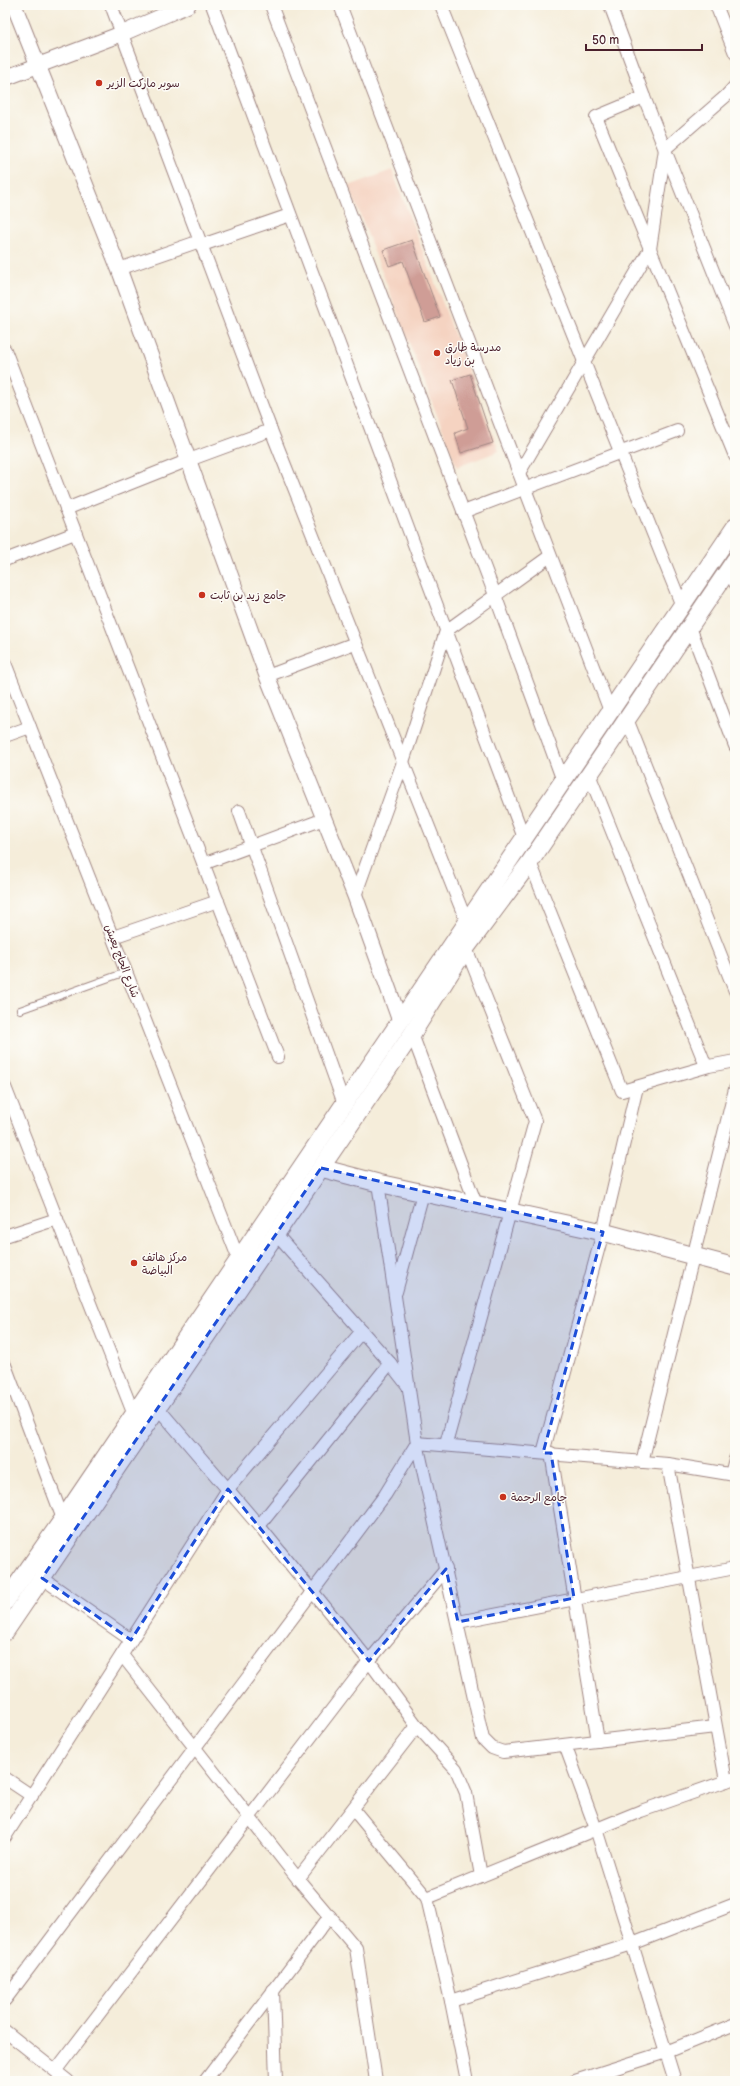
<svg xmlns="http://www.w3.org/2000/svg" width="740" height="2086" font-family="'Balsamiq Sans','Playpen Sans Arabic',sans-serif">
<rect width="100%" height="100%" fill="#fdfcf7"/>
<filter id="ink" filterUnits="userSpaceOnUse"><feTurbulence type="fractalNoise" baseFrequency=".025" numOctaves="2"/><feDisplacementMap in="SourceGraphic" scale="8" xChannelSelector="R" yChannelSelector="G"/><feConvolveMatrix kernelMatrix="1 2 1 2 8 2 1 2 1" color-interpolation-filters="sRGB"/></filter>
<filter id="wash" filterUnits="userSpaceOnUse"><feTurbulence type="fractalNoise" baseFrequency=".012" numOctaves="4" result="noise"/><feDisplacementMap in="SourceGraphic" scale="16" xChannelSelector="R" yChannelSelector="G"/><feGaussianBlur stdDeviation="0.9" result="paint"/><feColorMatrix in="noise" values="0 0 0 0 0 0 0 0 0 0 0 0 0 0 0 0 0 1.4 0 .05"/><feComposite in="paint" operator="in"/></filter>
<g filter="url(#wash)">
<rect width="100%" height="100%" fill="#f5edda"/>
<path fill="#f5d3c1" d="M392,170l107,281 -42,16 -108,-281z"/>
<g id="blocks">
<g fill="#cf9d96">
<path d="M412,240l28,77 -15,5 -22,-61 -14,5 -6,-16z"/>
<path d="M470,374l23,69 -32,10 -6,-20 13,-5 -16,-48z"/>
</g>
</g>
</g>
<g filter="url(#ink)">
<use href="#blocks" fill-opacity="0" stroke="#a08682" stroke-width="1"/>
<g fill="none" stroke-linecap="round" stroke-linejoin="round">
<g stroke="#a08682" stroke-width="8">
<path id="service" d="M20,1010l106,-38"/>
</g>
<g stroke="#a08682" stroke-width="14">
<g id="minor">
<path d="M111,5l160,425 196,493"/>
<path d="M212,5l312,833"/>
<path d="M271,5l224,590 68,186"/>
<path d="M340,5l270,706"/>
<path d="M441,5l241,601"/>
<path d="M610,5l34,92 91,229"/>
<path d="M716,5l19,48"/>
<path d="M644,97l-48,20 139,339"/>
<path d="M202,245l88,-30"/>
<path d="M119,269l81,-28"/>
<path d="M5,350l273,707"/>
<path d="M519,473l131,-224 15,-100 61,-53 9,-10"/>
<path d="M66,509l123,-49 82,-30"/>
<path d="M463,512l214,-81"/>
<path d="M5,560l70,-27"/>
<path d="M729,569l6,14"/>
<path d="M690,627l45,119"/>
<path d="M5,663l234,597"/>
<path d="M267,676l88,-33"/>
<path d="M627,719l108,272"/>
<path d="M5,736l25,-9"/>
<path d="M589,774l117,292"/>
<path d="M239,811l105,293"/>
<path d="M530,862l92,229 87,-25 26,-5"/>
<path d="M203,864l121,-45"/>
<path d="M355,896l48,-134 43,-131 104,-75"/>
<path d="M113,937l105,-36"/>
<path d="M412,1034l64,170"/>
<path d="M5,1087l129,328"/>
<path d="M378,1183l39,260 66,296 9,9 11,4 212,-25"/>
<path d="M276,1234l114,129 18,23"/>
<path d="M5,1236l52,-17"/>
<path d="M396,1292l27,-99"/>
<path d="M5,1365l58,154"/>
<path d="M158,1408l101,118 110,135 48,65 39,43 10,24 15,83"/>
<path d="M446,1444l89,-323 -69,-173"/>
<path d="M543,1453l60,-221 34,-145"/>
<path d="M551,1453l47,288"/>
<path d="M642,1462l93,-373"/>
<path d="M668,1464l58,317"/>
<path d="M731,1474l4,-15"/>
<path d="M259,1526l131,-163"/>
<path d="M42,1578l89,62"/>
<path d="M458,1622l277,-54"/>
<path d="M122,1655l176,224 58,69 20,133"/>
<path d="M565,1745l31,84 79,252"/>
<path d="M5,1778l27,18"/>
<path d="M353,1809l74,89 24,103 16,80"/>
<path d="M5,1837l223,-348 134,-158"/>
<path d="M298,1879l119,-153"/>
<path d="M427,1898l214,-87 94,-33"/>
<path d="M273,1990l3,91"/>
<path d="M5,2000l380,-505 32,-52 251,21 67,11"/>
<path d="M451,2001l181,-57 103,-40"/>
<path d="M5,2031l63,50"/>
<path d="M56,2070l313,-409 77,-92"/>
<path d="M205,2081l125,-165"/>
<path d="M575,2081l91,-29 69,-28"/>
</g>
</g>
<g stroke="#a08682" stroke-width="17">
<g id="tertiary">
<path d="M14,5l105,264 148,407 88,220 45,125"/>
<path d="M5,78l116,-44 67,-29"/>
</g>
</g>
<g stroke="#a08682" stroke-width="19">
<g id="secondary">
<path d="M321,1168l57,15 225,49 132,35"/>
<path d="M5,1602l58,-83 672,-992"/>
<path d="M5,1632l407,-598 54,-86 64,-86 205,-302"/>
</g>
</g>
<use href="#service" stroke="#fff" stroke-width="6"/>
<use href="#minor" stroke="#fff" stroke-width="12"/>
<use href="#tertiary" stroke="#fff" stroke-width="15"/>
<use href="#secondary" stroke="#fff" stroke-width="17"/>
</g>
</g>
<path fill="#1d4ed8" fill-opacity="0.2" stroke="#1d4ed8" stroke-width="3" stroke-dasharray="8 5" stroke-linejoin="round" d="M321,1168l282,64 -60,221h8l23,145 -116,24 -12,-53 -77,92 -141,-172 -97,151 -89,-62z"/>
<g fill="#c8321e" stroke="#fdfcf7" stroke-width="1.5">
<circle cx="99" cy="83" r="4"/>
<circle cx="437" cy="353" r="4"/>
<circle cx="202" cy="595" r="4"/>
<circle cx="134" cy="1263" r="4"/>
<circle cx="503" cy="1497" r="4"/>
</g>
<g text-anchor="middle" dominant-baseline="central" stroke-width="3" stroke-linejoin="round" paint-order="stroke">
<g font-size="11" fill="#4a1f2b" stroke="#fdfcf7" text-anchor="start">
<text x="107" y="83">سوبر ماركت الزير</text>
<text x="445" y="347">مدرسة طارق<tspan x="445" dy="13">بن زياد</tspan></text>
<text x="210" y="595">جامع زيد بن ثابت</text>
<text x="142" y="1257">مركز هاتف<tspan x="142" dy="13">البياضة</tspan></text>
<text x="511" y="1497">جامع الرحمة</text>
</g>
<g font-size="11" fill="#4a1f2b" stroke="#fdfcf7">
<text transform="translate(122 961) rotate(69)">شارع الحاج يعيش</text>
</g>
</g>
<rect width="740" height="2086" fill="none" stroke="#fdfcf7" stroke-width="20"/>
<path d="M586 44v6h116v-6" fill="none" stroke="#4a1f2b" stroke-width="2"/>
<text x="592" y="44" font-size="12" fill="#4a1f2b" stroke="#fdfcf7" stroke-width="3" paint-order="stroke">50 m</text>
</svg>
